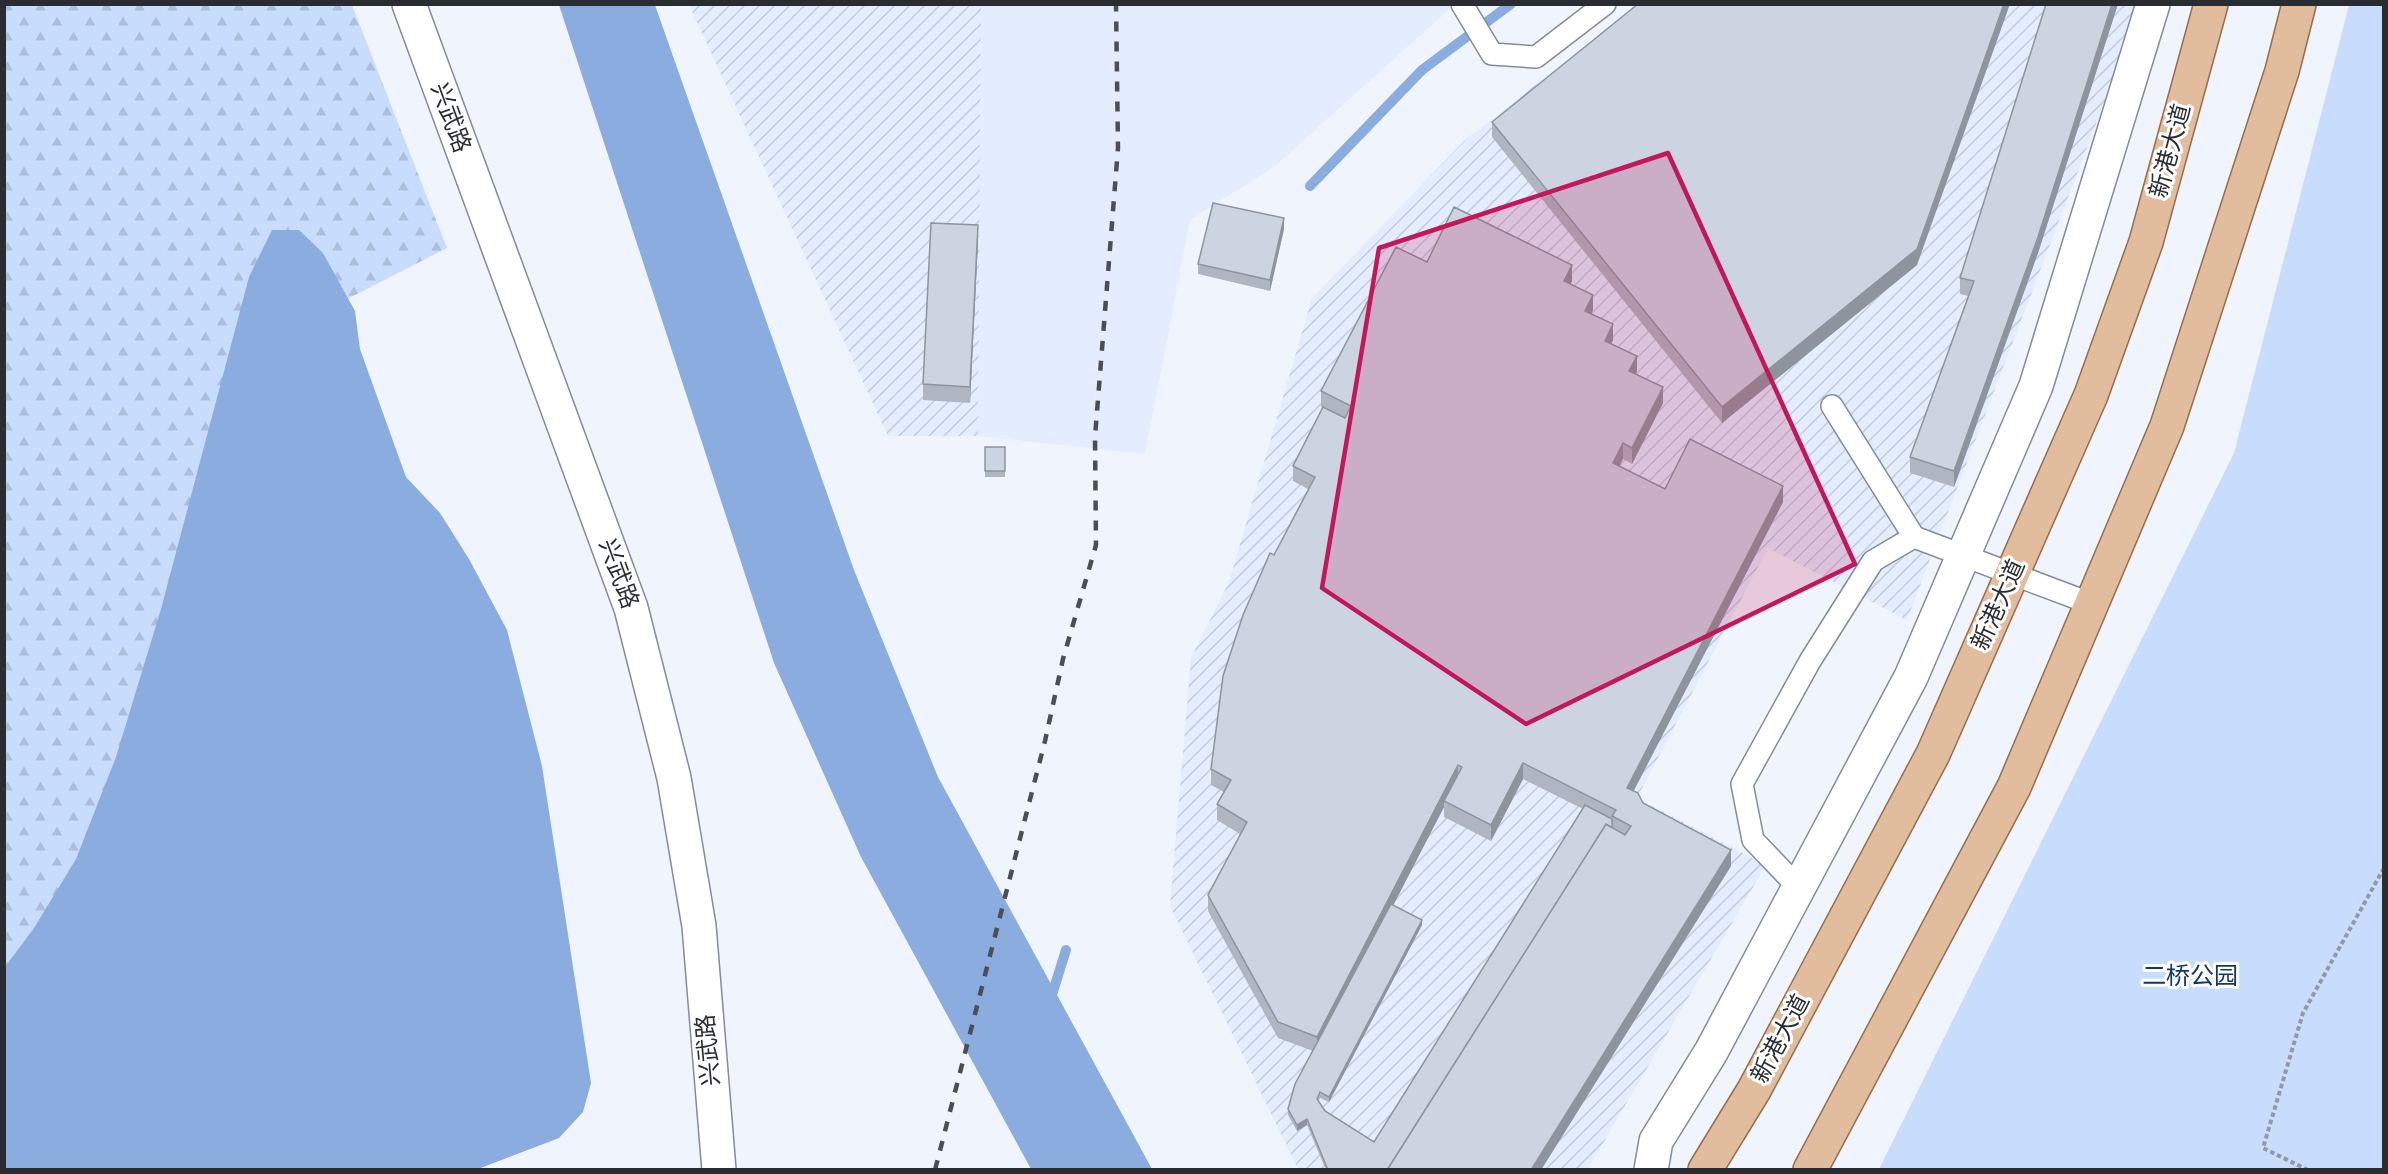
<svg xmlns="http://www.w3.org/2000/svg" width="2388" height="1174" font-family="'Alegreya Sans','Noto Sans SC',sans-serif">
<defs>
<pattern id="industrial-furrows" width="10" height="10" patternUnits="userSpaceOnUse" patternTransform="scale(1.5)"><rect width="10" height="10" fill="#e3edfd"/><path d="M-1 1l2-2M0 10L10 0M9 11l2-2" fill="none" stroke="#c3cbd9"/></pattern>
<pattern id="forest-firs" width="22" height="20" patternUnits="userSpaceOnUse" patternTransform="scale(1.5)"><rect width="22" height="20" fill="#c8ddfe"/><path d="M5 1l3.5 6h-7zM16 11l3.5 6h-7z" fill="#acbeda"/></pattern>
</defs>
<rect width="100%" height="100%" fill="#f0f5fd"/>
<path fill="#e3edfd" d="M981,5h473l-179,161 -85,54 -45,234 -167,-18z"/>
<g fill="url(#industrial-furrows)">
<path d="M689,5h292l-3,431h-90z"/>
<path d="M1637,5l504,1 -234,614 -139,-72 -131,250 129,67 -178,304h-290l-128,-263 21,-248 38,-76 83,-284 152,-157z"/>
</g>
<path fill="#c8ddfe" d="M2349,5h35l-1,1164h-504l355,-716z"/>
<path fill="url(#forest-firs)" d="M5,5h347l95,243 -172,88 -105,407 -165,283z"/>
<g fill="#8bacdf">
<path d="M559,5h96l199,565 84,207 214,392h-121l-170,-312 -87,-194z"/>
<path d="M272,230h27l24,23 32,58 5,38 46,128 34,36 29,46 38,71 35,136 49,317 -8,29 -24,26 -81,31h-473v-202l29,-39 42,-69 40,-102 45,-148 88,-332z"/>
</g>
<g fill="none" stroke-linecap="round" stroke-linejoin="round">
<g stroke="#8bacdf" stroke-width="10">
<path d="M1310,186l112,-116 89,-66"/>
<path d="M1050,1001l16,-51"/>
</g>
<g stroke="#848c98" stroke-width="24">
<g id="lane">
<path d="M1462,4l30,50 44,3 69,-53"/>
<path d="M1832,406l82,131"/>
<path d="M1799,888l-46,-48 -11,-56 68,-123 63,-100 41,-24 178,67"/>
</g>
</g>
<g stroke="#848c98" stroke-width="36">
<g id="secondary">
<path d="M409,4l222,604 43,170 25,148 20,244"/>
<path d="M1651,1170l5,-29 55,-89 200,-375 125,-291 117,-382"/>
</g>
</g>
<g stroke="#956e4c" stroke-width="36">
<g id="primary">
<path d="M1705,1170l49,-80 179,-336 158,-359 55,-153 65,-238"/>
<path d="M1810,1170l204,-383 153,-361 115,-355 17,-67"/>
</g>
</g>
<path stroke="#94999f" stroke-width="4" stroke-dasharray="4.5 3" stroke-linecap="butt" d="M2308,1170l-45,-22 40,-135 81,-145"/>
<use href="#lane" stroke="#fff" stroke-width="21"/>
<use href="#secondary" stroke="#fff" stroke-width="33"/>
<use href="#primary" stroke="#e2bd9d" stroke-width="33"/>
<path stroke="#4b4e54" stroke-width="4.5" stroke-dasharray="10 10" stroke-linecap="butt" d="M935,1170l110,-429 18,-82 33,-114 -1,-108 23,-289 -2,-144"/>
</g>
<g fill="#afb6c1" fill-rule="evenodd">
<path d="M2046,4h72l-80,249 -84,234 -44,-14v-16l58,-161 -8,-2v-16z"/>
<path d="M1492,122l425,143 -195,158 -230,-286z"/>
<path d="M1284,229l-14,62 -72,-17v-10z"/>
<path d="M978,241l-8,162 -47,-3v-16z"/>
<path d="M1427,262l145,19 -2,3 23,26 -2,4 22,26 -2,4 26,27 -1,3 27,29 -31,61 -9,-5 -4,7 46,23 118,13 -150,289 10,12 88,63 -190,304h-215l-19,-45 -10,6 -9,-16v-6l25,-58 -35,-13 -70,-127v-16l32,-61 -23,-14v-16l7,-12 -13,-7v-16l63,-214 34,-66 -15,-8v-15l30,-58 -2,-1v-16zM1523,779l60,30 -209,333 -49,-31 -6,-10 1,-3 9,4 93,-177 -29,-20 51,-98v10l47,24z"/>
<rect x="985" y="447" width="20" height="30"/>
</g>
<g fill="#8e949d">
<path d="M2004,4h6l-93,261 -195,158v-16z"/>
<path d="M2112,4h6l-80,249 -84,234v-16z"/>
<path d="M1284,218v11l-14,62v-11z"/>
<path d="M978,225v16l-8,162v-16z"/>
<path d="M1572,265v16l-8,15v-15z"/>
<path d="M1593,295v15l-8,17v-16z"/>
<path d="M1613,324v16l-8,16v-15z"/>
<path d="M1637,356v15l-8,16v-16z"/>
<path d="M1663,387v16l-31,61v-16z"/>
<path d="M1623,443v16l-10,20v-16z"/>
<path d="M1783,486v16l-156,302v-16z"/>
<path d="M1523,763v16l-32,62v-16z"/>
<path d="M1458,765v16l-14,20v6l-127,246v-16z"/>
<path d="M1731,850v16l-190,304h-10z"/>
<path d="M1422,920v5l-93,177v-5z"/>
<path d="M1307,1119v6l-10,6v-6z"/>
</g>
<g fill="#cbd4e0" stroke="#8e949d" stroke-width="1.5">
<path d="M1638,4h366l-87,245 -195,158 -230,-285z"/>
<path d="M2046,4h66l-74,233 -84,234 -44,-14 64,-176 -14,-3z"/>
<path d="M1213,203l71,15 -14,62 -72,-16z"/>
<path d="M1454,207l118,58 -8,16 29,14 -8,16 28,13 -8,17 32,15 -8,15 34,16 -31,61 -9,-5 -10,20 52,26 25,-50 93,47 -156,302 11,5 5,10 88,47 -200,320h-144l219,-346 19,11 6,-9 -19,-10 4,-6 -93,-47 -32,62 -47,-24 18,-34 -4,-2 -141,272 -39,-15 -70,-127 39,-73 -30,-18 14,-24 -20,-11 12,-93 20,-61 27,-62 4,2 41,-78 -22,-11 30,-59 22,11 6,-12 -30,-15 75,-144 31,15z"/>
<path d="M931,223l47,2 -8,162 -47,-3z"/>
<rect x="985" y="447" width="20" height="24"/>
<path d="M1585,805l27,14v7l-1,1 -5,-3 -219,346h-59l-21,-51 -10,6 -9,-16 7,-25 96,-180 31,16 -93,177 -9,-5 -3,7 8,12 49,31z"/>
</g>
<path fill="#c2185b" fill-opacity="0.2" stroke="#c2185b" stroke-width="4.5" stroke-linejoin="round" d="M1668,153l187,411 -329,160 -204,-136 57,-340z"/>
<g text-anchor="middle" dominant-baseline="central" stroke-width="6" stroke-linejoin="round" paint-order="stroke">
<g font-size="24" fill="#292c31" stroke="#fff">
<text transform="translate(450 118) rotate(70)">兴武路</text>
<text transform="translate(2171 151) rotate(-75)">新港大道</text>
<text transform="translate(618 574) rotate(70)">兴武路</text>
<text transform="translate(1999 605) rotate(-66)">新港大道</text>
<text transform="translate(1781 1039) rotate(-62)">新港大道</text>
<text transform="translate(709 1050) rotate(-95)">兴武路</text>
</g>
<g font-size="24" fill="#0e3672" stroke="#fff">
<text x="2190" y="977">二桥公园</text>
</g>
</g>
<rect width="2388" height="1174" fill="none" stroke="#292c31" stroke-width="12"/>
</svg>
